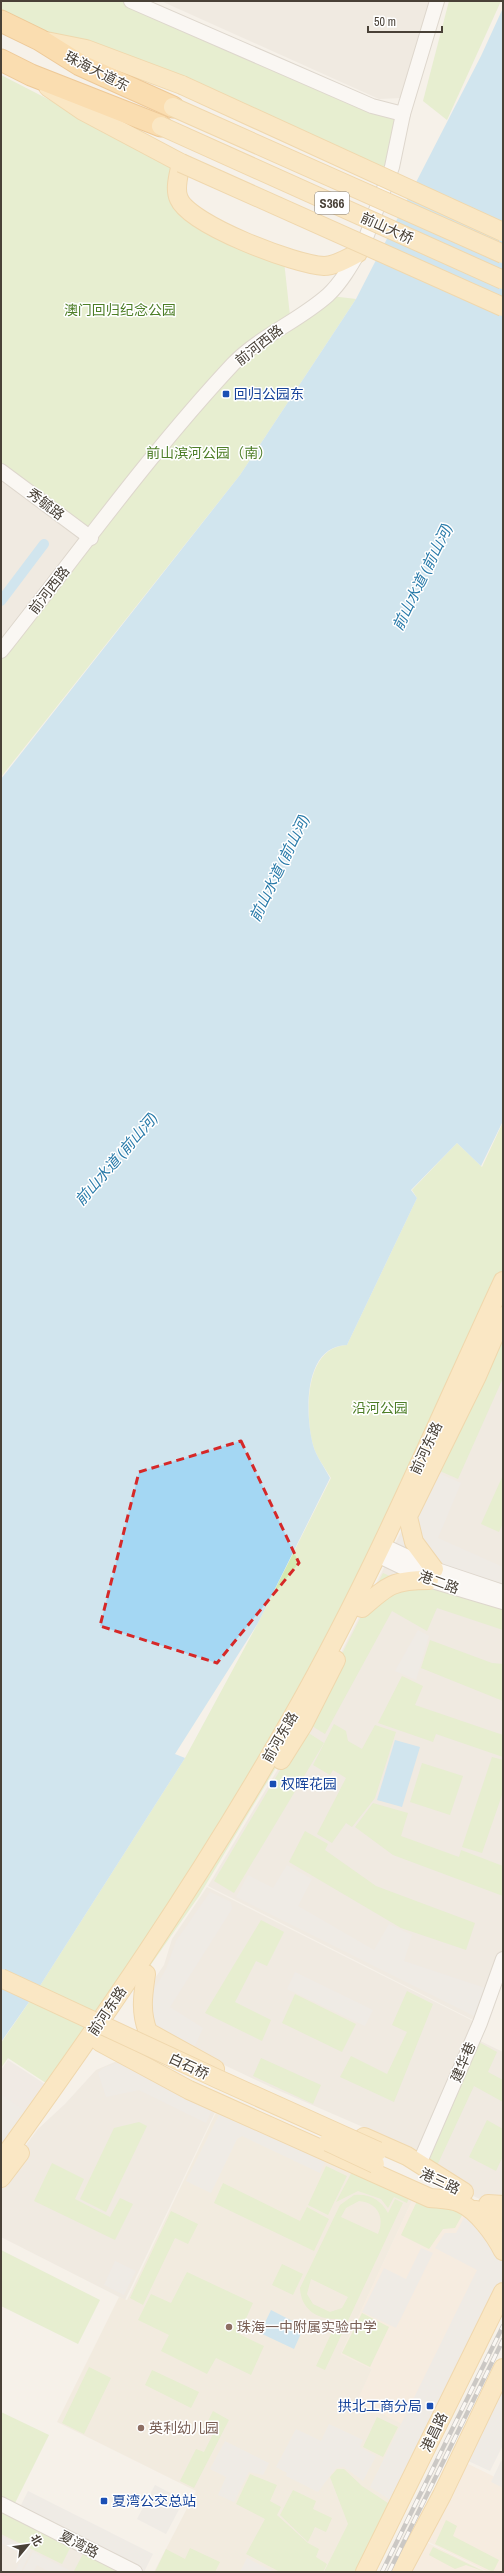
<svg xmlns="http://www.w3.org/2000/svg" width="504" height="2573" font-family="'Archivo Narrow','Noto Sans SC',sans-serif">
<rect width="100%" height="100%" fill="#f5f1e9"/>
<g fill="#e9e2d7">
<path d="M161,1h270l-30,97 -22,1z"/>
<path d="M1,475l86,64 -86,108z"/>
<path d="M503,1364v224l-111,-38 87,-173z"/>
<path d="M392,1552l111,38v366l-24,67 -271,-137 97,-162z"/>
<path d="M207,1887l272,137 -56,129 -150,-65 -70,-33 -60,-34 8,-37 13,-19 8,-26z"/>
<path d="M474,2038l29,14v152l-14,-1 -25,-11 -44,-28z"/>
<path d="M117,2061l102,43 -94,196 -124,-63v-58l37,-50 27,-25 31,-34z"/>
<path d="M1,2505l132,67h-132z"/>
</g>
<g fill="#f7e6d4">
<path d="M416,2192l44,11 43,49v39l-73,147 -74,-37 16,-32 -31,-15z"/>
<path d="M460,2460l43,21v91h-15l-67,-34z"/>
<path d="M420,2539l67,33h-84z"/>
</g>
<path fill="#e8e3de" d="M8,2060l49,32 -56,77v-99z"/>
<path fill="#eee5d3" d="M220,2104l196,88 -75,162 31,15 -15,32 73,37 -65,134h-211l42,-81 -139,-69 62,-125 8,3z"/>
<g fill="#d4eab1" fill-rule="evenodd">
<path d="M1,1h127l275,114 -20,60 -382,-158z"/>
<path d="M449,1h52l-54,119 -24,-19z"/>
<path d="M1,75l177,91 -4,26 110,69 6,55 -37,27 -162,192 -90,-68z"/>
<path d="M331,296l25,3 -116,176 -239,302v-120l184,-234 50,-57z"/>
<path d="M503,1122v192l-28,60 -173,350 -103,172 -138,197 -53,-35 -7,10v-25l35,-51 149,-234 73,-135 73,-145c-6,-10 -15,-22 -18,-33 -8,-31 -9,-98 34,-100l70,-147 -5,-8 45,-47 25,24z"/>
<path d="M503,1319v59l-45,101 -25,-11z"/>
<path d="M503,1475v48l-4,9 -18,-8z"/>
<path d="M403,1559l100,34v37l-66,-22 -10,23 -35,-20 -67,123 -18,-11 76,-150 11,5z"/>
<path d="M430,1640l62,23 11,1v37l-82,-33z"/>
<path d="M402,1676l21,10 -8,19 88,30v22l-67,-23 -3,8 -55,-19z"/>
<path d="M334,1724l12,7 2,10 14,8 13,-24 21,7 -21,66 -23,29 -6,-4 -14,20 -15,-9 29,-56 -13,-8 -3,5 -17,-10z"/>
<path d="M304,1730l20,13 -90,150 -20,-12z"/>
<path d="M492,1757l11,3v32l-21,61 -20,-6z"/>
<path d="M422,1763l41,13 -13,39 -40,-13z"/>
<path d="M373,1803l35,10 -7,23 58,21 2,-7 42,16v30l-110,-41 -38,-28z"/>
<path d="M305,1831l23,13 -3,6 51,36 99,37 -9,27 -65,-22 -112,-66z"/>
<path d="M261,1920l23,12 -17,34 -11,-5 -21,41 36,18 -9,21 -57,-28z"/>
<path d="M407,1991l26,13 -39,98 -54,-25 11,-21 36,18 20,-42 -15,-7z"/>
<path d="M295,1994l61,30 -14,28 -60,-29z"/>
<path d="M475,2040l22,12 -9,20 15,8v22l-29,-16 -39,84 -13,-8z"/>
<path d="M261,2058l60,27 -8,19 -60,-28z"/>
<path d="M487,2120l16,9v27l-7,15 -27,-14z"/>
<path d="M139,2122l8,4 -41,86 -26,-13 34,-71z"/>
<path d="M52,2163l32,16 -9,20 35,18 10,-19 13,6 -18,36 -81,-39z"/>
<path d="M326,2166l21,10 -19,39 -20,-10z"/>
<path d="M354,2168l57,24 -4,11 -13,-6 -6,11 -7,-9 -23,-8 -22,11z"/>
<path d="M223,2183l77,38 7,-14 22,12 -15,32 -100,-48z"/>
<path d="M354,2195c15,-2 27,5 34,18l7,-14 8,4 -78,167 -9,-4 22,-47c-20,1 -37,-9 -38,-31l40,-83zM359,2201c19,2 26,16 19,33l-37,-17 5,-9zM311,2279l37,18 -6,11 -12,4 -17,-8 -6,-10z"/>
<path d="M419,2197l46,13 -10,18 -12,1 -14,20 -28,-14z"/>
<path d="M171,2211l27,13 -10,20 -13,-6 -32,67 -13,-7z"/>
<path d="M1,2250l99,50 -22,44 -77,-38z"/>
<path d="M282,2264l21,10 -10,21 -21,-10z"/>
<path d="M187,2272l66,31 -14,31 25,12 -13,29 -35,-17 -9,16 -46,-23 8,-16 -31,-15 13,-26 20,9z"/>
<path d="M362,2313l27,14 -19,40 -28,-14z"/>
<path d="M89,2367l22,11 -27,56 -22,-11z"/>
<path d="M152,2370l47,22 -8,16 -46,-23z"/>
<path d="M213,2411l16,9 -35,68 -14,-7 16,-32 8,3 9,-18 -9,-5z"/>
<path d="M1,2412l48,23 -37,74 -11,-5z"/>
<path d="M377,2417l21,10 -15,30 -20,-10z"/>
<path d="M337,2469h7l18,17 32,21 -33,65h-37l24,-48 -18,-47z"/>
<path d="M250,2474l27,11 -7,16 11,6 -4,8 31,28 11,6 -3,8 11,7 -4,8h-43l-34,-18 19,-35 -29,-15z"/>
<path d="M293,2490l23,11 -3,8 19,9 -6,14 -11,-5 -7,15 -28,-27z"/>
<path d="M1,2508l71,36 -10,20 -61,-30z"/>
<path d="M446,2520l11,6 -4,10 46,24 -6,12 -58,-28z"/>
<path d="M433,2547l52,25 -19,-7 -11,4 -26,-14z"/>
<path d="M190,2548l30,14 -5,10h-60l11,-23 19,10z"/>
<path d="M85,2550l43,22 -54,-1z"/>
</g>
<g fill="#e6e4e1">
<path d="M434,1471l27,12 -23,55 65,29v20l-108,-38z"/>
<path d="M418,1630l11,6 -13,44 -21,-9z"/>
<path d="M287,1865l25,14 -14,27 76,44 15,-26 23,11 -8,26 84,28 -12,28 -240,-120 12,-22 25,13z"/>
<path d="M210,1892l21,10 1,7 -62,98 33,21 -9,20 -44,-28 -2,-20 18,-31 10,-28z"/>
<path d="M295,1972l78,38 -8,16 -78,-37z"/>
<path d="M117,2063l15,4 83,37 -9,19 -67,-33 -33,7 -8,-24 5,-5z"/>
<path d="M2,2095l23,16 -24,34v-48z"/>
<path d="M222,2109l106,46 -8,18 -78,-37 -5,3 -26,54 -25,-12z"/>
<path d="M467,2212l36,46v28l-108,217 -25,-16 107,-217 -42,-22 10,-15h11z"/>
<path d="M421,2248l12,5 -37,75 -34,-16 22,-44 22,11z"/>
<path d="M115,2261l21,10 -12,24 -20,-10z"/>
<path d="M503,2378v67l-13,26 -26,-12z"/>
<path d="M329,2424l34,16 -3,7 16,9 -13,25 -19,-14 -8,1 -18,24 -32,-16 1,-3 -11,-6 20,-38 25,12z"/>
<path d="M225,2441l44,22 -6,12 -14,-3 -15,30 -16,-7 8,-18 -16,-8z"/>
<path d="M501,2461l2,1v26l-12,-6z"/>
<path d="M155,2485l29,15 -18,34 -29,-15z"/>
<path d="M28,2491l125,63 -9,18 -125,-63z"/>
<path d="M1,2536l30,15 -10,21h-6l8,-17 -22,-12z"/>
<path d="M33,2552l40,20h-24l-12,-7 -4,7h-11z"/>
<path d="M247,2558l27,14h-34z"/>
</g>
<g fill="#a4d7f3">
<path d="M503,8v1113l-22,45 -24,-23 -46,47 6,8 -70,147c-44,1 -42,69 -34,100 3,11 12,23 17,33l-72,145 -83,131 10,4 -149,234 -35,50v-1263l239,-304 116,-176 125,-243z"/>
<path d="M395,1740l25,7 -18,60 -25,-7z"/>
<path d="M271,2310l33,17 -10,22 -34,-16z"/>
</g>
<g fill="none" stroke-linecap="round" stroke-linejoin="round">
<path stroke="#a4d7f3" stroke-width="10" d="M1,601l43,-57"/>
<g stroke="#c1b8ab" stroke-width="16">
<g id="minor">
<path d="M131,1l241,105 31,8"/>
<path d="M1,471l90,67"/>
<path d="M1,651c76,-96 148,-197 232,-287 27,-28 66,-43 95,-69 15,-14 26,-35 36,-52l28,-76 11,-53 34,-113"/>
<path d="M382,1545l52,24 69,23"/>
<path d="M377,1555l52,25 74,22"/>
<path d="M419,2164l61,-141 23,-64"/>
<path d="M1,2504l134,68"/>
</g>
</g>
<g stroke="#e8b964" stroke-width="20">
<g id="major">
<path d="M46,41l40,8 96,36"/>
<path d="M48,87l35,24 98,52c-2,11 -7,26 -2,36 11,26 117,66 145,67 11,0 24,-8 34,-13"/>
<path d="M410,1512l67,-136 26,-60"/>
<path d="M408,1517l6,25 20,27"/>
<path d="M362,1608c26,-23 31,-28 67,-28"/>
<path d="M281,1760l22,-35 33,-65"/>
<path d="M146,1974c-3,21 -6,37 2,58l67,37"/>
<path d="M100,2042l89,48 241,108c9,1 22,1 30,5 17,7 35,32 43,48"/>
<path d="M364,2137l43,19 57,36"/>
<path d="M1,2161c100,-138 196,-278 281,-426 85,-145 150,-301 221,-454"/>
<path d="M1,2178l19,-25"/>
<path d="M488,2204l15,1"/>
<path d="M476,2210l27,12"/>
<path d="M365,2572l138,-280"/>
<path d="M401,2572l41,-77 61,-127"/>
</g>
</g>
<g stroke="#e39935" stroke-width="23">
<g id="highway">
<path d="M1,21l39,19 40,25 93,42"/>
<path d="M1,60l30,15 130,51"/>
</g>
</g>
<use href="#minor" stroke="#fff" stroke-width="14"/>
<use href="#major" stroke="#ffdc98" stroke-width="18"/>
<use href="#highway" stroke="#ffc56a" stroke-width="21"/>
<g stroke="#989898" stroke-width="4.5">
<g id="rail">
<path d="M382,2572l121,-246"/>
<path d="M389,2572l114,-232"/>
</g>
</g>
<use href="#rail" stroke="#fff" stroke-width="3" stroke-dasharray="9" stroke-linecap="butt"/>
<g stroke="#e8b964" stroke-width="20" stroke-linecap="butt">
<g id="major-bridge">
<path d="M182,85l321,147"/>
<path d="M173,107l330,147"/>
<path d="M161,126l342,154"/>
<path d="M181,163l322,144"/>
<path d="M1,1978l217,101 160,72"/>
<path d="M328,2142l47,22"/>
</g>
</g>
<use href="#major-bridge" stroke="#ffdc98" stroke-width="18"/>
</g>
<path d="M0 0H504V2573H0ZM241,1441l58,122 -82,100 -117,-37 39,-154z" fill="#f5f1e9" fill-opacity=".55" fill-rule="evenodd"/>
<path fill="none" stroke="#d62828" stroke-width="3" stroke-dasharray="8 5" stroke-linejoin="round" d="M241,1441l58,122 -82,100 -117,-37 39,-154z"/>
<g fill="#1a4fb4" stroke="#fff" stroke-width="1.5">
<rect x="222" y="390" width="8" height="8" rx="2"/>
<rect x="269" y="1780" width="8" height="8" rx="2"/>
<rect x="426" y="2402" width="8" height="8" rx="2"/>
<rect x="100" y="2497" width="8" height="8" rx="2"/>
</g>
<g fill="#8d6e63" stroke="#fff" stroke-width="1.5">
<circle cx="229" cy="2327" r="4"/>
<circle cx="141" cy="2428" r="4"/>
</g>
<g text-anchor="middle" dominant-baseline="central" stroke-width="3" stroke-linejoin="round" paint-order="stroke">
<rect fill="#fff" stroke="#807a73" stroke-width="1" x="315" y="192" width="34" height="22" rx="3"/>
<g font-size="13" font-weight="bold" fill="#494137">
<text x="332" y="203">S366</text>
</g>
<g font-size="14" fill="#494137" stroke="#fff">
<text transform="translate(97 71) rotate(27)">珠海大道东</text>
<text transform="translate(387 228) rotate(24)">前山大桥</text>
<text transform="translate(259 345) rotate(-38)">前河西路</text>
<text transform="translate(46 504) rotate(37)">秀毓路</text>
<text transform="translate(49 590) rotate(-52)">前河西路</text>
<text transform="translate(426 1448) rotate(-65)">前河东路</text>
<text transform="translate(439 1582) rotate(20)">港二路</text>
<text transform="translate(280 1737) rotate(-60)">前河东路</text>
<text transform="translate(107 2011) rotate(-56)">前河东路</text>
<text transform="translate(463 2062) rotate(-67)">建华巷</text>
<text transform="translate(189 2066) rotate(25)">白石桥</text>
<text transform="translate(440 2181) rotate(25)">港三路</text>
<text transform="translate(434 2432) rotate(-64)">港昌路</text>
<text transform="translate(79 2544) rotate(27)">夏湾路</text>
</g>
<g font-size="14" fill="#4d7e27" stroke="#fff">
<text x="120" y="310">澳门回归纪念公园</text>
<text x="209" y="453">前山滨河公园（南）</text>
<text x="380" y="1408">沿河公园</text>
</g>
<g font-size="14" fill="#164399" stroke="#fff" text-anchor="start">
<text x="234" y="394">回归公园东</text>
<text x="281" y="1784">权晖花园</text>
<text x="422" y="2406" text-anchor="end">拱北工商分局</text>
<text x="112" y="2501">夏湾公交总站</text>
</g>
<g font-size="14" fill="#785e54" stroke="#fff" text-anchor="start">
<text x="237" y="2327">珠海一中附属实验中学</text>
<text x="149" y="2428">英利幼儿园</text>
</g>
<g font-size="15" font-style="italic" fill="#287aa9" stroke="#fff">
<text transform="translate(422 577) rotate(-64)">前山水道 (前山河)</text>
<text transform="translate(279 868) rotate(-64)">前山水道 (前山河)</text>
<text transform="translate(116 1159) rotate(-49)">前山水道 (前山河)</text>
</g>
</g>
<rect width="504" height="2573" fill="none" stroke="#494137" stroke-width="4"/>
<g transform="translate(28 2545) rotate(61)" stroke="#ffffff" stroke-width="3" paint-order="stroke">
<path d="M0-3L7 15L0 10L-7 15Z" fill="#494137"/>
<text y="-6" font-size="11" font-weight="bold" text-anchor="middle" fill="#494137">北</text>
</g>
<path d="M368 26v6h74v-6" fill="none" stroke="#494137" stroke-width="2"/>
<text x="374" y="26" font-size="12" fill="#494137" stroke="#ffffff" stroke-width="3" paint-order="stroke">50 m</text>
</svg>
